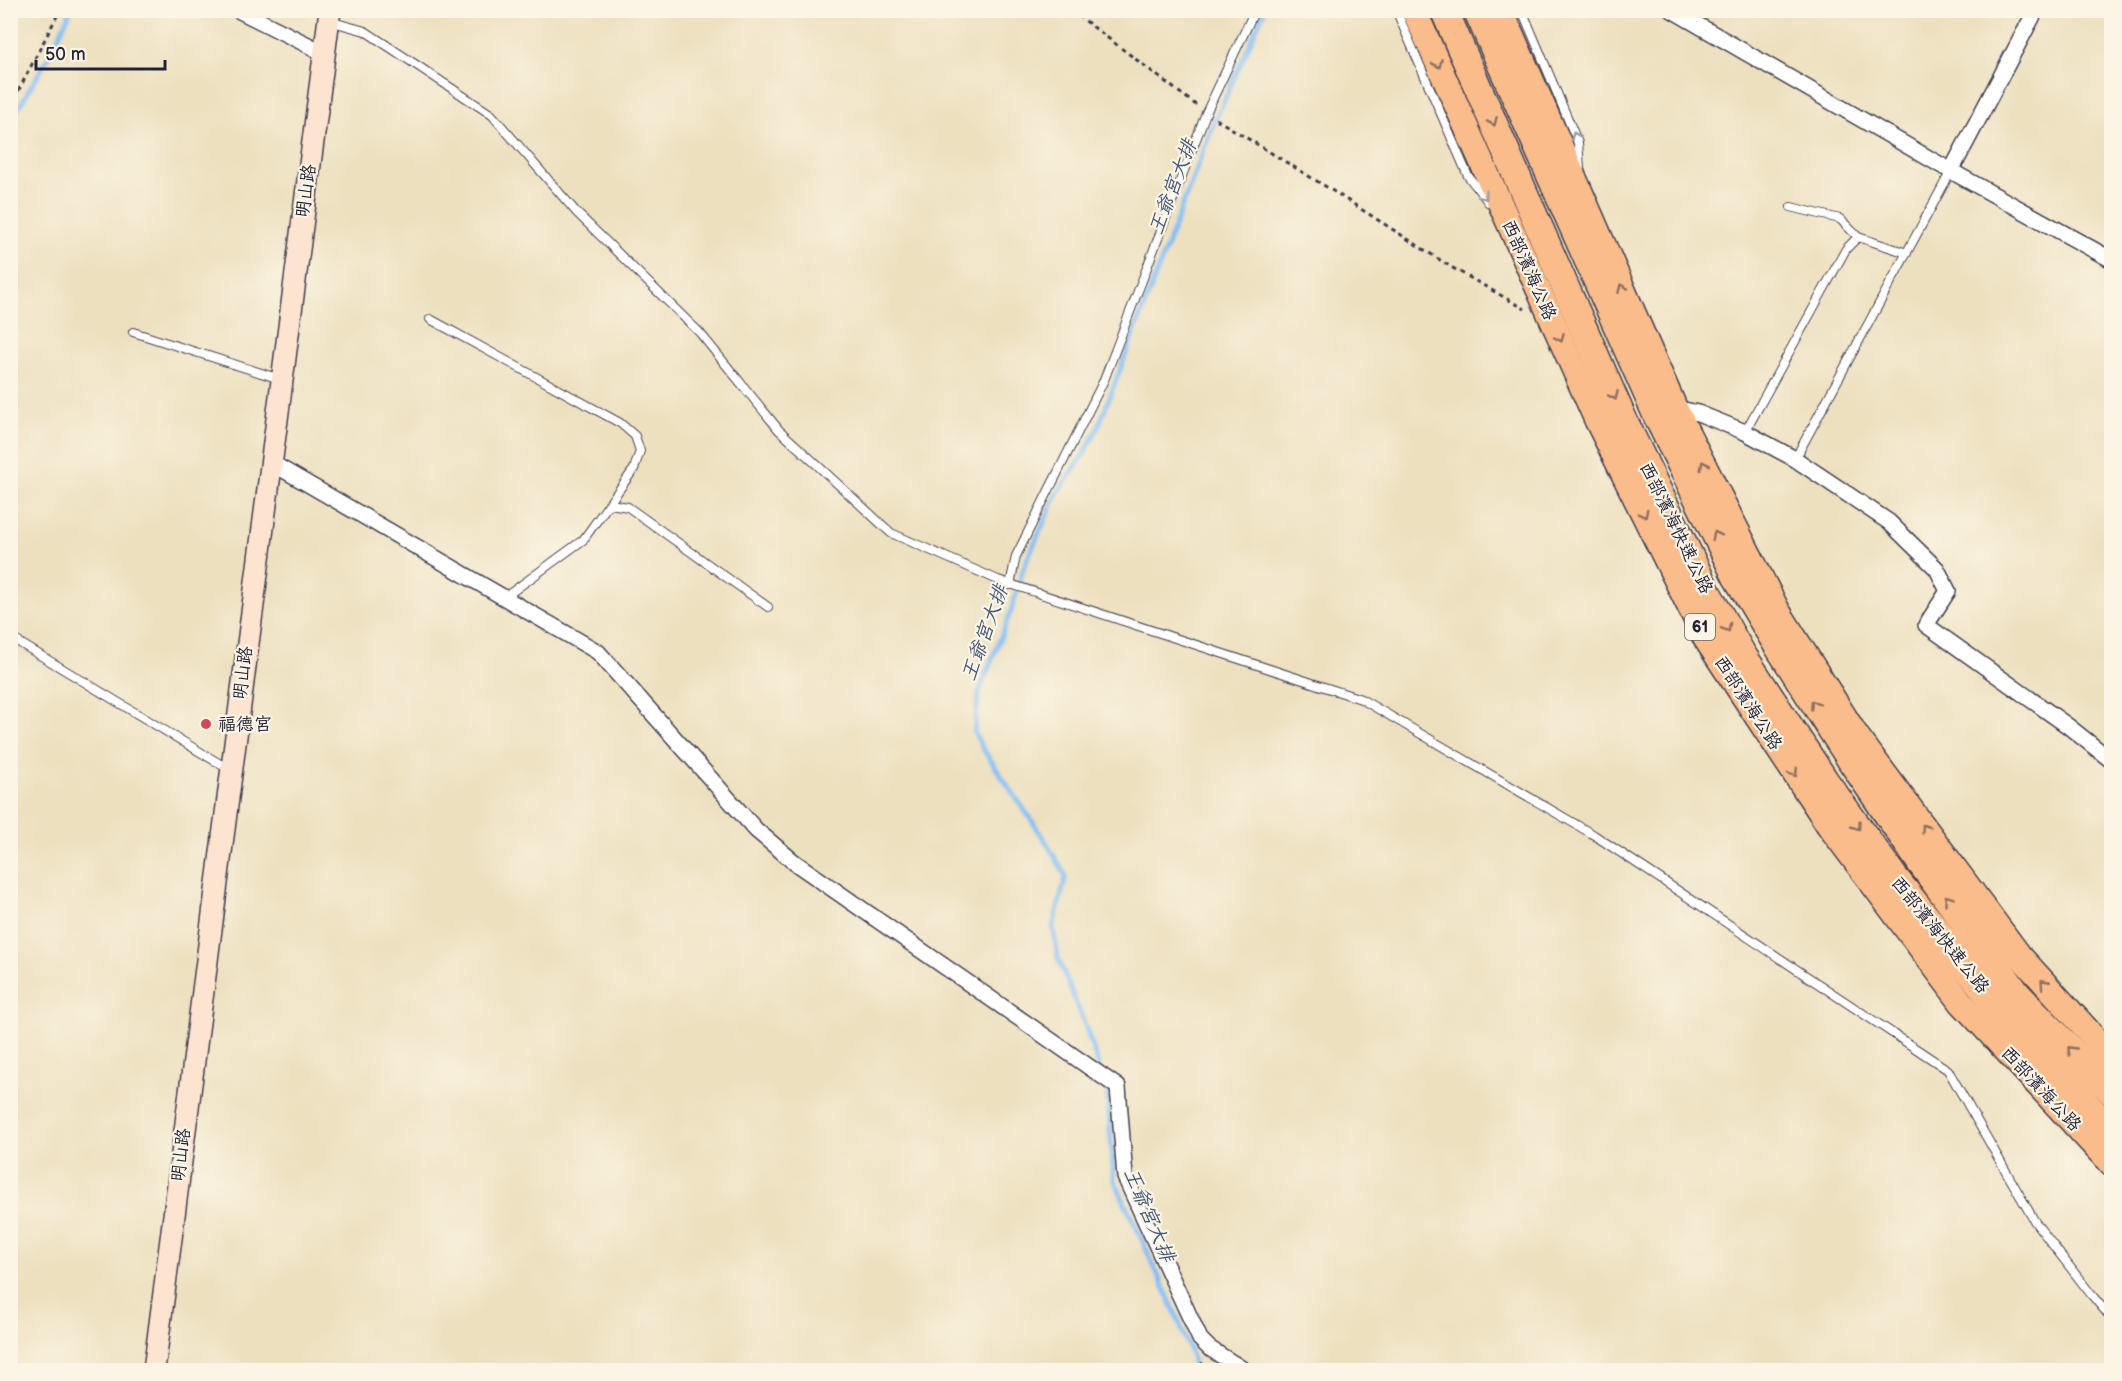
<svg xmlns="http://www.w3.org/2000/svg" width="2122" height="1381" font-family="'Balsamiq Sans','LXGW WenKai TC',sans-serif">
<rect width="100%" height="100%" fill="#fcf5e5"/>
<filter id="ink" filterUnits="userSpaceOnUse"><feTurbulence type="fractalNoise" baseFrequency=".0167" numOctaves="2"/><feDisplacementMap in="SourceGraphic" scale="12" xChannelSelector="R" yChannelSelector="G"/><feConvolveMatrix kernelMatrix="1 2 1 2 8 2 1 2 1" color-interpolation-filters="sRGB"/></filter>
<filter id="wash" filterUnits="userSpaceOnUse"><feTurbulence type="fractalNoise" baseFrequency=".008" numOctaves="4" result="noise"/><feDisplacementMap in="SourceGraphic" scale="24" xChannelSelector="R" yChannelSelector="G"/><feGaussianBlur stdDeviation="1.35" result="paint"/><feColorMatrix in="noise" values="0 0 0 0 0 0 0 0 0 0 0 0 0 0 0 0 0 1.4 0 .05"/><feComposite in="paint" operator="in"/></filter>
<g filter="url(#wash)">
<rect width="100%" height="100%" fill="#ede0bf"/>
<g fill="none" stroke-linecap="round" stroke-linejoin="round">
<g stroke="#81bdf4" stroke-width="5">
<path d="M10,122l41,-69 20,-43"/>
<path d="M1100,1070l-14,-42 -28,-70 -5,-31 13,-51 -21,-36 -62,-91 -9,-17 5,-40 32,-81 13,-45 34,-74 26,-38 13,-24 116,-305 52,-115"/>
<path d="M1104,1082l3,8 7,89 62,135 16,42 2,14"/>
</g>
</g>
</g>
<g filter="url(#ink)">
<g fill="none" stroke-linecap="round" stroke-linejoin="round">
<g stroke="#403e4f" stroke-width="10">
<g id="lane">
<path d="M1396,10l72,166 21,27"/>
<path d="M1522,10l56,133 2,25"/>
<path d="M329,21l36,10 127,84 85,98 123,120 79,97 112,103 107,47 363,119 233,136 354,235 87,152 55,71 22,26"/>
<path d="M1858,237l49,16"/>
<path d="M430,319l190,104 15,13 5,15 -6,18 -51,71 -78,57"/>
<path d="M133,332l147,47"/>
<path d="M1745,432l101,-183 12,-12 -18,-18 -49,-12"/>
<path d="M1795,459l156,-288"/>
<path d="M610,504l18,3 140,100"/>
<path d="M1010,585l6,-29 88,-176 102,-267 49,-103"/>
<path d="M10,637l220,133"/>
</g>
</g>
<g stroke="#403e4f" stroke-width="18">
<g id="street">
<path d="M238,10l86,43"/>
<path d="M1672,10l279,161 161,89"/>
<path d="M1951,171l85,-161"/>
<path d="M1675,408l23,5 47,19 50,27 94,63 48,47 11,22 -22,34 142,101 44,35"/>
<path d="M270,462l328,190 158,178 38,32 324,225 7,90 75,162 9,9 35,22"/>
</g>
</g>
<g stroke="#403e4f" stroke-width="24">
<path id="secondary" d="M154,1370l176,-1360"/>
</g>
<g stroke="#403e4f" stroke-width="27">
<g id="primary">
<path d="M1414,10l183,411 108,217 124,188 132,176 151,163"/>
<path d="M1501,10l174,398 103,203 78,124 163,220 93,102"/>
</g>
</g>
<g stroke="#403e4f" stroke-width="30">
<g id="highway">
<path d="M1444,10l180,411 83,171 35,62 83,127 69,96 109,136 109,119"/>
<path d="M1477,10l181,408 78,158 40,67 76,119 68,100 98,133 94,97"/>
</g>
</g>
<g stroke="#403e4f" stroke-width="3" stroke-dasharray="4.5 4.5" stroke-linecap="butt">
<path d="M1071,10l125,95"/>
<path d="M10,107l50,-97"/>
<path d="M1216,119l117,72 118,76 74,42"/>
<path d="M1194,1370l9,-7"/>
</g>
<use href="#lane" stroke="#fff" stroke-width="8"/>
<use href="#street" stroke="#fff" stroke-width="15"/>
<use href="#secondary" stroke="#fde4d1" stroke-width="21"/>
<use href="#primary" stroke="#fabc8b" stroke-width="24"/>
<use href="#highway" stroke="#fabc8b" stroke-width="27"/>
</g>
<defs><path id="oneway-chevron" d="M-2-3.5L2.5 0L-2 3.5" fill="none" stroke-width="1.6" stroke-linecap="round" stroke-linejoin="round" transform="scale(1.5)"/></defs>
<g stroke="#8e6f63">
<use href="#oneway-chevron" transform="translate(1438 64) rotate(66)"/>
<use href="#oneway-chevron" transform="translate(1493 122) rotate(66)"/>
<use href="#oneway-chevron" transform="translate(1622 288) rotate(-114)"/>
<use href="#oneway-chevron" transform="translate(1560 338) rotate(66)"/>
<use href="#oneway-chevron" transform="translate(1614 396) rotate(66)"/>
<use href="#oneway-chevron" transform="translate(1704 465) rotate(-117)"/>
<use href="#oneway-chevron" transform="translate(1644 514) rotate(63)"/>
<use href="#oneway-chevron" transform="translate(1716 535) rotate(-117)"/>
<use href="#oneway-chevron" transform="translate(1727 628) rotate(60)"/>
<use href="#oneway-chevron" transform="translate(1814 704) rotate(-123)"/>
<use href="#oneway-chevron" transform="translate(1794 773) rotate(57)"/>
<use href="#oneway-chevron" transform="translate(1857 826) rotate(55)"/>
<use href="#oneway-chevron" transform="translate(1925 828) rotate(-126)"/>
<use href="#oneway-chevron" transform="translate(1948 899) rotate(-126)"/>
<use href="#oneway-chevron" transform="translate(2044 983) rotate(-132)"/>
<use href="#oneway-chevron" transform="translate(2071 1050) rotate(-134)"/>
</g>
<g stroke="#9c9ca7">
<use href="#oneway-chevron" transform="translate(1575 136) rotate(-110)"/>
<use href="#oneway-chevron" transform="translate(1484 196) rotate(52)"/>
</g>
</g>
<circle fill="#d1495b" stroke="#fcf5e5" stroke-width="2" cx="206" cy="724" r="6"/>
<g text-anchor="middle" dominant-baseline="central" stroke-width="4.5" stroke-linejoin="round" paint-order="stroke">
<rect fill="#fcf5e5" stroke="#63616e" stroke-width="1.5" x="1685" y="614" width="30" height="26" rx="4.5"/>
<g font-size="16" font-weight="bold" fill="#22223b">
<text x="1700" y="627">61</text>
</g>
<g font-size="18" fill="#22223b" stroke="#fcf5e5">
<text transform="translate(306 191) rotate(-82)">明山路</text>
<text transform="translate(1529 270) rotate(66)">西部濱海公路</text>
<text transform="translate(1676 528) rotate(64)">西部濱海快速公路</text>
<text transform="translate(243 673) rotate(-83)">明山路</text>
<text transform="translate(1748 703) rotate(57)">西部濱海公路</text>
<text transform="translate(1940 935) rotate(51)">西部濱海快速公路</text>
<text transform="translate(2041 1089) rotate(47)">西部濱海公路</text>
<text transform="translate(181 1155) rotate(-83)">明山路</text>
</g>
<g font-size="18" fill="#22223b" stroke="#fcf5e5" text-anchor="start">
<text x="218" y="724">福德宮</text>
</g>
<g font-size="20" font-style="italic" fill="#43587c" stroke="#fcf5e5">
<text transform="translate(1173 187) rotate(-69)">王爺宮大排</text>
<text transform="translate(985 633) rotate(-70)">王爺宮大排</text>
<text transform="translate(1149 1215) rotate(67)">王爺宮大排</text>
</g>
</g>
<rect width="2122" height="1381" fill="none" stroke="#fcf5e5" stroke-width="36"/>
<path d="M36 60v9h129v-9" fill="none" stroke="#22223b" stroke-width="3"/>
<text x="45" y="60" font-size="18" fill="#22223b" stroke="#fcf5e5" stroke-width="4.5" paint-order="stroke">50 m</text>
</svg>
